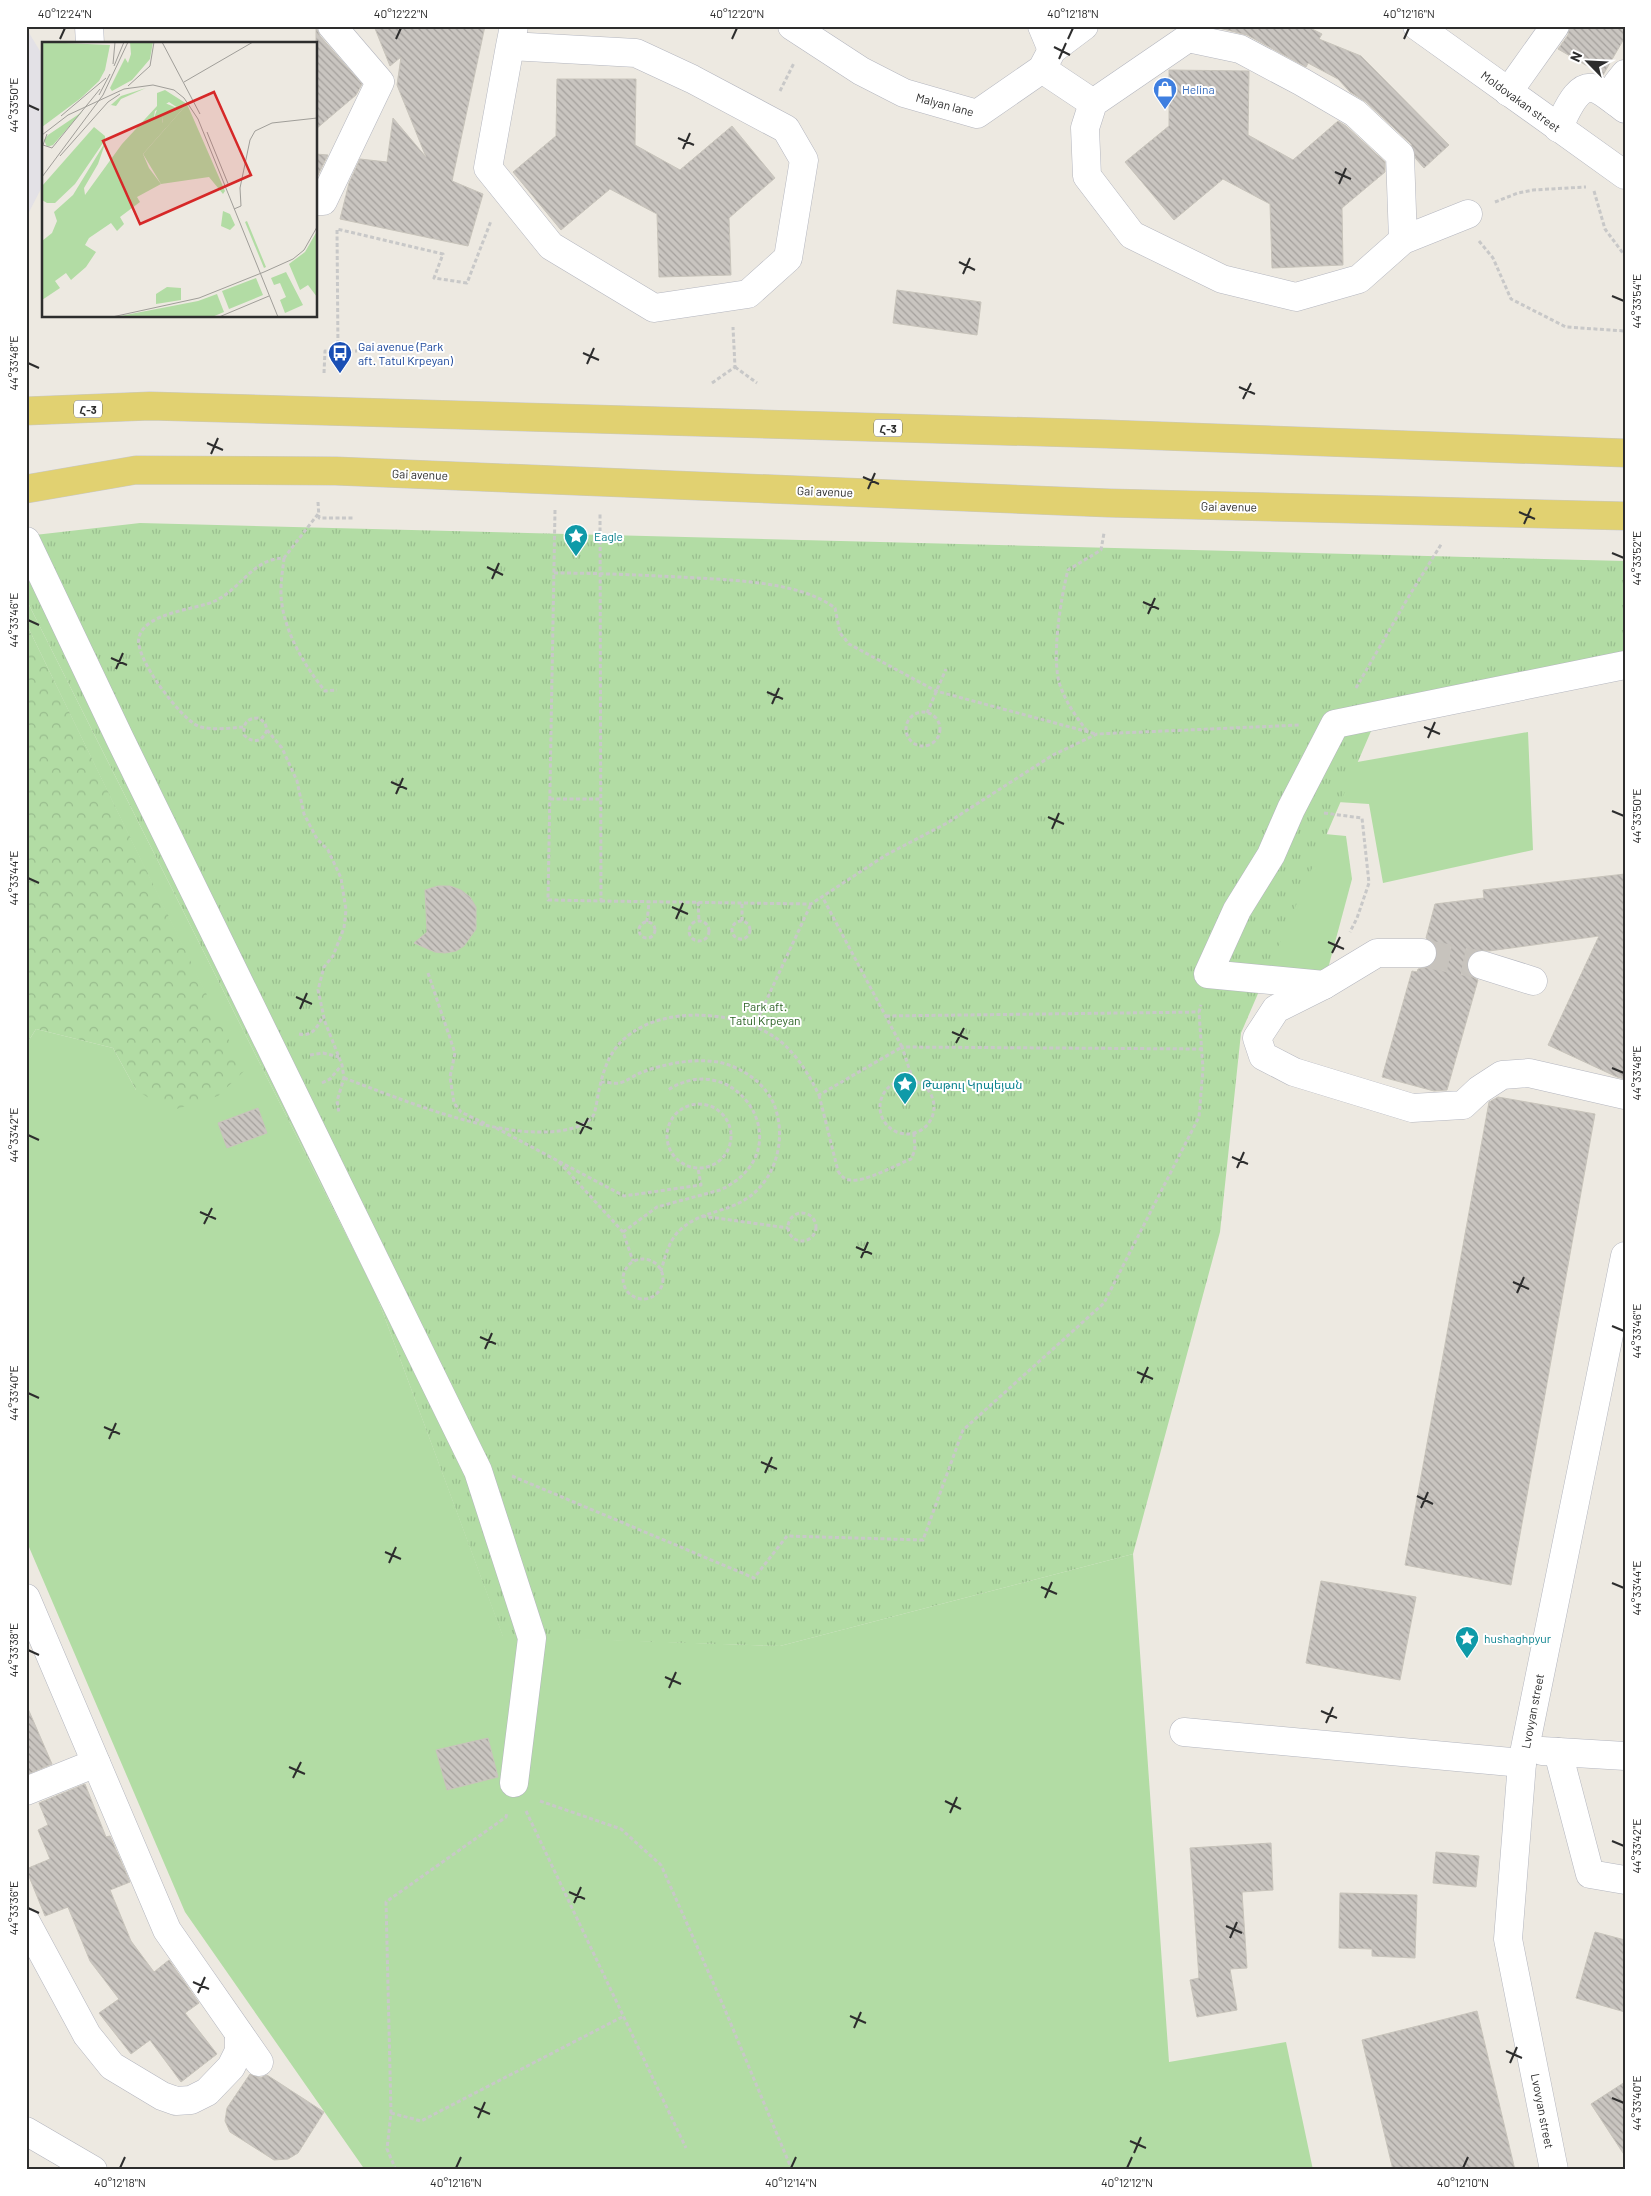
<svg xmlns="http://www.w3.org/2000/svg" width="1651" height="2196" font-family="Barlow,'Noto Sans Armenian',sans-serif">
<defs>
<pattern id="forest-crowns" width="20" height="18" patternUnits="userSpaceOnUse" patternTransform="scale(1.25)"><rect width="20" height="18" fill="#b2dca4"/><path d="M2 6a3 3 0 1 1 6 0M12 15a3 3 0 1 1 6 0" fill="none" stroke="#99bd8e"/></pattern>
<pattern id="park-tufts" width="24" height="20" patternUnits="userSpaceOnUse" patternTransform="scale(1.25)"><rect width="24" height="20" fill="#b2dca4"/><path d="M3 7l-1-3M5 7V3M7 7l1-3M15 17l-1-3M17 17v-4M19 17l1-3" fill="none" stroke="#99bd8e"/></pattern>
<pattern id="building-back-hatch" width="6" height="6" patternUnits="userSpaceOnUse" patternTransform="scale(1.25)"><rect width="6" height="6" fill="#c9c5c0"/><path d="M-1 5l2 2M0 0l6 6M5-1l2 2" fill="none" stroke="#a4a09c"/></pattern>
</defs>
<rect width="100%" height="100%" fill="#ede9e1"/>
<path fill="#e3e1e6" d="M26,28l14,23 4,17v115l-18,35z"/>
<g fill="#b2dca4">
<path d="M26,599l350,695 127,342 277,10 353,-92 36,508 117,-20 27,128h-948l-180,-258 -159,-372v-495l10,-16 77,19 23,42 107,-19 -217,-448z"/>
<path d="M1528,732l5,118 -150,33 -14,-79 -47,-3 7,-34z"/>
<path d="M1303,832l43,4 6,43 -26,97 -95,-12z"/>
</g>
<path fill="url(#forest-crowns)" d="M26,623l218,448 -26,25 -48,15 -34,-21 -23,-42 -77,-19 -10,16z"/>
<path fill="url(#park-tufts)" d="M140,523l1485,38v95l-244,52 -140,325 -21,199 -87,322 -353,92 -277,-9 -127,-343 -350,-695v-63z"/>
<g fill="url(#building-back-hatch)" stroke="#c8c4bb">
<path d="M374,26h111l-33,155 31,13 -15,52 -128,-27 9,-36 11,-24 27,3 6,-44 33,39 -29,-72 4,-28 -11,9z"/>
<path d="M1211,26h95l16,8 -3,5 42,17 88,89 -25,23 -8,-9 -5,-15 -45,-42 -16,-10 -12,-13 -30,-16 -2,4 -59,-32z"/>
<path d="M1570,26h55v11l-22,38 -45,-26 10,-14z"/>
<path d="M316,27l4,9 42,48 -6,11 -40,34z"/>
<path d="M1169,70l80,1 -1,64 45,25 45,-39 8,5 39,36v10l-43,36 1,57 -71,3 -2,-64 -47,-25 -49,41 -49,-58 44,-36z"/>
<path d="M557,79h79l-1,66 45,25 52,-44 43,52 -46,40 2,57 -72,2 -2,-63 -47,-25 -49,41 -48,-58 43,-36z"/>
<path d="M316,154l12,1 -12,24z"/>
<path d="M897,290l84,12 -4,33 -84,-12z"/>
<path d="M1625,874v205l-8,-2 -69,-32 51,-109 -110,15 -10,-1 -7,3 -5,7v9l4,7 7,4 -31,110 -13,1 -52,-14 30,-106 5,1 1,-3 11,-2 7,-7 2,-7 -2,-7 -10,-8 9,-34 49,-6 -1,-8z"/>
<path d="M438,886h12l11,4 9,7 6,10v22l-12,17 -8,5 -11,2 -10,-1 -21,-9 13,-11 -2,-42z"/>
<path d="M1498,1097l97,17 -84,471 -106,-20 84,-463z"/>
<path d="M258,1108l9,25 -40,15 -9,-25z"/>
<path d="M1321,1581l95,16 -16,83 -94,-17z"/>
<path d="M26,1704l26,60 -24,10 -2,-4z"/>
<path d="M488,1738l10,39 -51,13 -11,-40z"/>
<path d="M85,1784l21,53 4,-1 20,46 -20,8 21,51 23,31 15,-12 30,43 -14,10 32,41 -36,28 -31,-42 -19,14 -32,-41 20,-14 -29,-38 -22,-54 -23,9 -19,-47 24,-10 -12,-29 10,-5 -9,-22z"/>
<path d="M1271,1843l2,47 -31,2 5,76 -17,1 7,41 -40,7 -7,-37 9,-2 -9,-130z"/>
<path d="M1436,1852l43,4 -3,31 -43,-4z"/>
<path d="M1340,1893l77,2 -2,63 -43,-2v-7l-33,-1z"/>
<path d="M1595,1932l30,8v72l-49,-14z"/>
<path d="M1477,2011l38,159h-122l-31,-130z"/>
<path d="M250,2074l10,4 7,-3 57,37 -26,41 -10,6 -14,1 -44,-28 -5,-11 2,-13z"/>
<path d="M1625,2082v74l-34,-52z"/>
</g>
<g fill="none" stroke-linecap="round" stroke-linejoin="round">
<path stroke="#c7c3bd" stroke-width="28" stroke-dasharray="28 14" stroke-linecap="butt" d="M1422,953l60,12"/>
<g stroke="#b4b6bf" stroke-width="29">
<g id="minor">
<path d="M89,26l1,18"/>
<path d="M792,26l69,45 43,22 73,21 65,-45 10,-19 32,-24"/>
<path d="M1042,26l10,24"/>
<path d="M1417,26l208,149"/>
<path d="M510,46l-22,122 63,78 103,62 94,-14 40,-36 16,-98 -18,-31 -94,-50 -56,-26 -126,-7 4,-20"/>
<path d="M1042,69l51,34"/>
<path d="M1625,74l-8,10 -1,18 9,7"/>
<path d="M1508,92l47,-66"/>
<path d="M1558,128c8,-14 18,-46 38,-39 7,3 14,9 20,13"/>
<path d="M316,201h7l57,-119 -48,-56"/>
<path d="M1403,240l-3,-85 -45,-42 -53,-31 -62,-33 -52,-11 -95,65 -8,25 2,48 45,59 90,44 74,18 63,-18 44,-39 65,-26"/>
<path d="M26,541l94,198 358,732 54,167 -18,145"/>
<path d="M1422,953h-45l-53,32 -116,-11 29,-64 34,-55 20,-46 44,-85 290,-59"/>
<path d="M1482,965l51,16"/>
<path d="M1324,985l-48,24 -19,29 6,18 31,16 118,36 51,-3 16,-15 23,-15 27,-2 96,22"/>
<path d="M26,1598l141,332 92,132"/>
<path d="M1184,1732l338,31"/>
<path d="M1542,1751l83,5"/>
<path d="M1558,1752l32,122 35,6"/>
<path d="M26,1791l70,-28"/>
<path d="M26,1922l61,113 25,31 50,30 14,5 15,-1 16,-8 24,-25 8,-16v-17"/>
<path d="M26,2131l67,39"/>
<path d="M1554,2170l-46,-231 14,-176 103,-507"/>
</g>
</g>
<g stroke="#c8c8c8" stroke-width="29">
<g id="major">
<path d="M26,411l124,-5 957,28 518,19"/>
<path d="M26,489l110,-19 200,1 773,32 516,13"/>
</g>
</g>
<g stroke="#c8c8c8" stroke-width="3" stroke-dasharray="4 2.5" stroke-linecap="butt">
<path d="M780,91l14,-28"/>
<path d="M1594,191l11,38 20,27"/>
<path d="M1495,202l23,-9 15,-3 53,-3"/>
<path d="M1479,241l14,17 18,41 55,28 59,4"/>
<path d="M338,351l-1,-122 106,25 -9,24 33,5 24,-62"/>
<path d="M735,367l22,16"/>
<path d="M324,373l1,-22h32"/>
<path d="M712,383l23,-16 -2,-40"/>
<path d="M318,502l1,16h35"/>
<path d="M555,510l-7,390 53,1 -1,-389"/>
<path d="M284,558c-1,10 -3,21 -3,31 -1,36 22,75 44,102l12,-1"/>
<path d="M554,573c42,0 84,2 126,4 45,3 118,3 155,31l5,25 9,11 87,47 160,43"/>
<path d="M1356,688l53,-92 33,-53"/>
<circle cx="923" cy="729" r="17"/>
<path d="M927,713l19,-44"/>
<path d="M243,727c-14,1 -31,4 -45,-1 -18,-8 -65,-70 -59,-89 7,-25 56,-27 76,-36 27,-13 37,-42 69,-43l34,-44"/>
<path d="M267,730c-5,12 -14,14 -23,5 -1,-12 3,-17 15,-17l6,5 2,7 15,18 15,33 7,33 13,25 11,11 13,28 5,32 -2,18 -11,28 -9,11 -6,23 7,32 17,43 2,13 -7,23 2,12"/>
<path d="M1087,731c-10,-13 -20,-27 -26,-43 -11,-26 0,-91 7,-118l33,-20 3,-17"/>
<path d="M550,799h51"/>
<path d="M1324,813l38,5 7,65 -12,35 -7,14"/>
<path d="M601,901l210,3 75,-49 61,-32 106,-68 44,-21 203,-9"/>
<path d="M698,902l1,19"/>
<circle cx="741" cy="930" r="9"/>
<path d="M742,921v-18"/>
<circle cx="699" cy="931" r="10"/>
<path d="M647,922l2,-20"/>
<circle cx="647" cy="930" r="8"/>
<path d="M428,973l27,80 -5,24 4,26 7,9 25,12"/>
<path d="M886,1016l313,-4"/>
<path d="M754,1027l57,-123"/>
<path d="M299,1034c14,3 18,-7 24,-18"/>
<path d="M310,1055l13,-2 16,4"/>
<path d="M344,1078c60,22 166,68 229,50 8,-2 18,-7 21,-14 2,-6 3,-13 4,-19 4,-19 8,-36 21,-51 37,-41 120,-35 161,-3 18,15 29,34 39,54l83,-48 -79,-149"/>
<path d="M913,1080l-11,-33 300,2"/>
<circle cx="907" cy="1107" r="27"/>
<path d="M601,1082c5,0 13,2 18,1 7,-1 14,-7 21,-10 23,-9 53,-15 78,-11 24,5 48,21 57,45 12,34 0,77 -34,95 -21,11 -43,11 -61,28 -11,10 -15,27 -19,41"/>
<path d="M322,1083l8,-4 11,-13"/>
<path d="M819,1095l19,76c3,5 6,8 12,9 14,3 48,-16 61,-21l4,-9 -1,-17"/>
<circle cx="699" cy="1136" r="32"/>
<path d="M496,1128l128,68 77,-11 -3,-17"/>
<path d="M559,1162l64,70 10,29"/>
<circle cx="802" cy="1227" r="14"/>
<path d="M702,1216l86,12"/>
<path d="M623,1232l34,-25 63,-17c85,-39 17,-145 -52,-100"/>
<circle cx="643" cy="1279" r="20"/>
<path d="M512,1476l242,102 33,-42 136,4 40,-110 141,-127 95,-186 4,-48 -4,-57 2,-7"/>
<path d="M540,1801l81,28 40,36 62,140 69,165"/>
<path d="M526,1811l160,337"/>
<path d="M391,2113l30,8 203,-105"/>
<path d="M396,2170l-9,-21 4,-36 -5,-211 120,-85 1,-5"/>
</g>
<use href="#minor" stroke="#fff" stroke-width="28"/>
<use href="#major" stroke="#e1d171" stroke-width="28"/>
</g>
<path fill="none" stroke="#2d2d2d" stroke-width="2" d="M60,39l5,-11M396,39l5,-11M732,39l5,-11M1068,39l5,-11M1404,39l5,-11M1054,47l16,8M1059,59l7,-16M28,105l11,5M678,138l16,7M683,149l7,-16M1335,172l16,7M1339,184l7,-16M959,262l16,8M963,274l7,-16M1612,296l12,5M583,353l16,7M28,363l11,5M587,364l7,-16M1239,387l16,7M1243,399l8,-16M207,443l16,7M211,454l7,-16M863,477l16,7M868,489l7,-16M1519,512l16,7M1524,524l7,-16M1612,553l12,5M487,567l16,8M492,579l7,-16M1143,602l16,7M1148,614l7,-16M28,620l11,5M111,658l16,7M116,669l7,-16M767,692l16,7M772,704l7,-16M1424,727l16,7M1428,738l7,-16M391,782l16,7M396,794l7,-16M1612,811l12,5M1048,817l16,7M1052,829l7,-16M28,878l11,5M672,907l16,7M676,919l7,-16M1328,942l16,7M1332,953l8,-16M296,997l16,7M300,1009l7,-16M952,1032l16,7M956,1043l8,-15M1612,1068l12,5M576,1122l16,7M580,1134l8,-16M28,1135l11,5M1232,1157l16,7M1237,1168l7,-16M200,1212l16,7M204,1224l8,-16M856,1247l16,7M861,1258l7,-16M1513,1282l16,7M1517,1293l7,-16M1612,1326l12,5M480,1337l16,7M485,1349l7,-16M1137,1372l16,7M1141,1383l7,-16M28,1393l11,5M104,1427l16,7M109,1439l7,-16M761,1462l16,7M765,1473l7,-16M1417,1496l16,8M1421,1508l7,-16M385,1552l16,7M389,1563l7,-16M1612,1583l12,5M1041,1587l16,7M1045,1598l7,-16M28,1650l11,5M665,1677l16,7M669,1688l7,-16M1321,1711l16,7M1326,1723l7,-16M289,1767l16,7M293,1778l8,-16M945,1801l16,8M950,1813l7,-16M1612,1841l12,5M569,1892l16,7M574,1903l7,-16M28,1908l11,5M1226,1926l16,7M1230,1938l7,-16M193,1982l16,7M198,1993l7,-16M850,2016l16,7M854,2028l7,-16M1506,2051l16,7M1510,2063l7,-16M1612,2098l12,5M474,2107l16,7M478,2118l7,-16M1130,2141l16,7M1134,2153l7,-16M120,2168l5,-11M456,2168l5,-11M791,2168l5,-11M1127,2168l5,-11M1463,2168l5,-11"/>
<defs>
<g id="shop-pin" transform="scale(1.25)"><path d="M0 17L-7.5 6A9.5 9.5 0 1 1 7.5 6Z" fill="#3f7fe0" stroke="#fff"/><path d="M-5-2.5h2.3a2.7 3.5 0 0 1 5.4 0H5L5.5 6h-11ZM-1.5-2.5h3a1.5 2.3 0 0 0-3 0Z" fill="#fff"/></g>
<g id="bus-pin" transform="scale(1.25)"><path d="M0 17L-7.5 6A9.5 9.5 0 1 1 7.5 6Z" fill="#1a4fb4" stroke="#fff"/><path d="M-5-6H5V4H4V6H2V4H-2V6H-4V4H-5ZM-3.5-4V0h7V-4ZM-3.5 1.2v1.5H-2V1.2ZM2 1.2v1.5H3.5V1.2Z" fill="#fff"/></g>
<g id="sight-pin" transform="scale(1.25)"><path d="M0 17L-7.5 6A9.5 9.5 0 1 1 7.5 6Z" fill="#0f9aa8" stroke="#fff"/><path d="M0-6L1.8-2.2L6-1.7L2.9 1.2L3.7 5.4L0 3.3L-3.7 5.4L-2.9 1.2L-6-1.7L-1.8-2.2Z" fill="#fff"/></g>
</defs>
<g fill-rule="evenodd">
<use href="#shop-pin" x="1165" y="89"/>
<use href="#bus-pin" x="340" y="353"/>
<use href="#sight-pin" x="576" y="536"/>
<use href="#sight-pin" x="905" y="1084"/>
<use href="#sight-pin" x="1467" y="1638"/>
</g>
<g text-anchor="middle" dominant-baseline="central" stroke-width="4" stroke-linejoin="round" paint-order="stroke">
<g fill="#fff" stroke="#6c6c6c" stroke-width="1">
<rect x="74" y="400.5" width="28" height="17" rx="4"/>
<rect x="874" y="419.5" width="28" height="17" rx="4"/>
</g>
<g font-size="11" font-weight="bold" fill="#2d2d2d">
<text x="88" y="409">Հ-3</text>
<text x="888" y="428">Հ-3</text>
</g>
<g font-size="12" fill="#366cbe" stroke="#fff" text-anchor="start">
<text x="1182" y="89">Helina</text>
</g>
<g font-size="12" fill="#2d2d2d" stroke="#fff">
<text transform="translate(1521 101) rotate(36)">Moldovakan street</text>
<text transform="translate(945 104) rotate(15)">Malyan lane</text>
<text transform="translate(420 474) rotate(2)">Gai avenue</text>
<text transform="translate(825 491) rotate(2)">Gai avenue</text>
<text transform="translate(1229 506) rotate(1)">Gai avenue</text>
<text transform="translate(1532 1711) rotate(-79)">Lvovyan street</text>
<text transform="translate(1543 2111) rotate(79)">Lvovyan street</text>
</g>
<g font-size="12" fill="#164399" stroke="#fff" text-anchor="start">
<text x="358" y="346">Gai avenue (Park<tspan x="358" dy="14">aft. Tatul Krpeyan)</tspan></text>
</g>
<g font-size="12" fill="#0d838f" stroke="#fff" text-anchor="start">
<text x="594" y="536">Eagle</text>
<text x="922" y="1084">Թաթուլ Կրպեյան</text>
<text x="1484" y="1638">hushaghpyur</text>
</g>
<g font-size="12" fill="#2b6324" stroke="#fff">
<text x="765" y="1006">Park aft.<tspan x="765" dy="14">Tatul Krpeyan</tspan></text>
</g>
</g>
<g transform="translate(42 42)">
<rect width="275" height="275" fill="#ede9e1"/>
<path d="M88,0h23l-3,17 -18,21 -20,11 -2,-3 15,-30 3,5 3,-9zM123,48l22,14 -44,50 6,14 12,16 -24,13 3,5 -20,15 4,7 -7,7 -6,-8 -22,15 -4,7 11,7 -10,15 -15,13 -5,-7 -11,8 5,7 -18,12v-59l10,-8 5,-12 -3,-9 19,-17 33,-54 -8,23 -14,24 1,7 37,-51 35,-38v-13zM127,60l9,6 4,-2 -20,17 1,-6h-9l1,-6zM40,70l-29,33 -6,2 -3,-7 4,-5zM205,179l19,46 -2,1 -19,-46z" fill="#b2dca4" fill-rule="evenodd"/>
<path d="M118,59l17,7 7,-2 -18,22 -4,-3 1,-8 -9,1z" fill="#b2dca4"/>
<path d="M104,46l-25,11 -5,7 -5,-1 -8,7 18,-16zM145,62l38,87 -2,3 -14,-17 -48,7 -18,-30zM52,85l11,9v4l-30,44 -20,19h-8l-5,-3v-14zM181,169l7,3 5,11 -5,5 -9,-4zM275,189v66l-9,-12 -8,5 -11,-26 16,-12zM244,230l17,33 -18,8 -5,-13 6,-3 -6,-14 -6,2 -3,-7zM214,236l7,17 -34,14 -7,-18zM125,245l14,1v12l-25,4v-10zM175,252l7,18 -12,5h-97l83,-16z" fill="#b2dca4"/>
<path d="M0,0l68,3 -5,25 -6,11 -18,17 -39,29z" fill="#b2dca4"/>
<path fill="none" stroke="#a09e99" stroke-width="1" d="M120,0l38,72M71,22l2,-22M72,24l10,-24M142,40l69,-40M86,44l22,-20 4,-24M57,53l11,-21M19,74l45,-38M165,90l22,54M5,92l-4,11 9,3 48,-59M0,93l26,-20 56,-26 29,-4 21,5 10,8 14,21 80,198M18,114l48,-54 12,-8M0,135l61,-82 25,-53M192,167l7,-3 -1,-18 10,-48 5,-9 17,-8 45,-5M70,275l87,-19 65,-26 29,-13 11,-9 13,-23M177,275l50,-21"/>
<path fill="#d62828" fill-opacity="0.15" stroke="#d62828" stroke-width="2.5" d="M172,50l37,83 -111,49 -37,-83z"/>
<rect width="275" height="275" fill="none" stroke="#2d2d2d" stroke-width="2.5"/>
</g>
<rect width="1651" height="2196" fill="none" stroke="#ffffff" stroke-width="55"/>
<g transform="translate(1588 62) rotate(294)" stroke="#ffffff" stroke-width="4" paint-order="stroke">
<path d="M0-4L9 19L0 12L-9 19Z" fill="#2d2d2d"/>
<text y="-8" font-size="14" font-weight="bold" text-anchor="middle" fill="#2d2d2d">N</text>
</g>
<rect x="28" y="28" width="1596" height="2140" fill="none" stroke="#2d2d2d" stroke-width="2"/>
<g font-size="12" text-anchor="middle" fill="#2d2d2d">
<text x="65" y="18">40°12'24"N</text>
<text x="401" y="18">40°12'22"N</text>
<text x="737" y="18">40°12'20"N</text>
<text x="1073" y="18">40°12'18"N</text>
<text x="1409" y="18">40°12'16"N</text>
<text transform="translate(14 105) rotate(-90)" y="4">44°33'50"E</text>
<text transform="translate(1637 301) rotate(-90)" y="4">44°33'54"E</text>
<text transform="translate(14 363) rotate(-90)" y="4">44°33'48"E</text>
<text transform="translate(1637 558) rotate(-90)" y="4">44°33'52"E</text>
<text transform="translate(14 620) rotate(-90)" y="4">44°33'46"E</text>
<text transform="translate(1637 816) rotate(-90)" y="4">44°33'50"E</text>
<text transform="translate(14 878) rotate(-90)" y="4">44°33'44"E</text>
<text transform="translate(1637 1073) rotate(-90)" y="4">44°33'48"E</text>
<text transform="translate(14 1135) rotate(-90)" y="4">44°33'42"E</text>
<text transform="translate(1637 1331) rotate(-90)" y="4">44°33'46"E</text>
<text transform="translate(14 1393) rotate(-90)" y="4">44°33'40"E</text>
<text transform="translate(1637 1588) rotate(-90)" y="4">44°33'44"E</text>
<text transform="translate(14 1650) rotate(-90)" y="4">44°33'38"E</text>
<text transform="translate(1637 1846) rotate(-90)" y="4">44°33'42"E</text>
<text transform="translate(14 1908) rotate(-90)" y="4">44°33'36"E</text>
<text transform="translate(1637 2103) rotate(-90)" y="4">44°33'40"E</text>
<text x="120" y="2187">40°12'18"N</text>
<text x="456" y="2187">40°12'16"N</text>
<text x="791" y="2187">40°12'14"N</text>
<text x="1127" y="2187">40°12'12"N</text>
<text x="1463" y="2187">40°12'10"N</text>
</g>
</svg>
